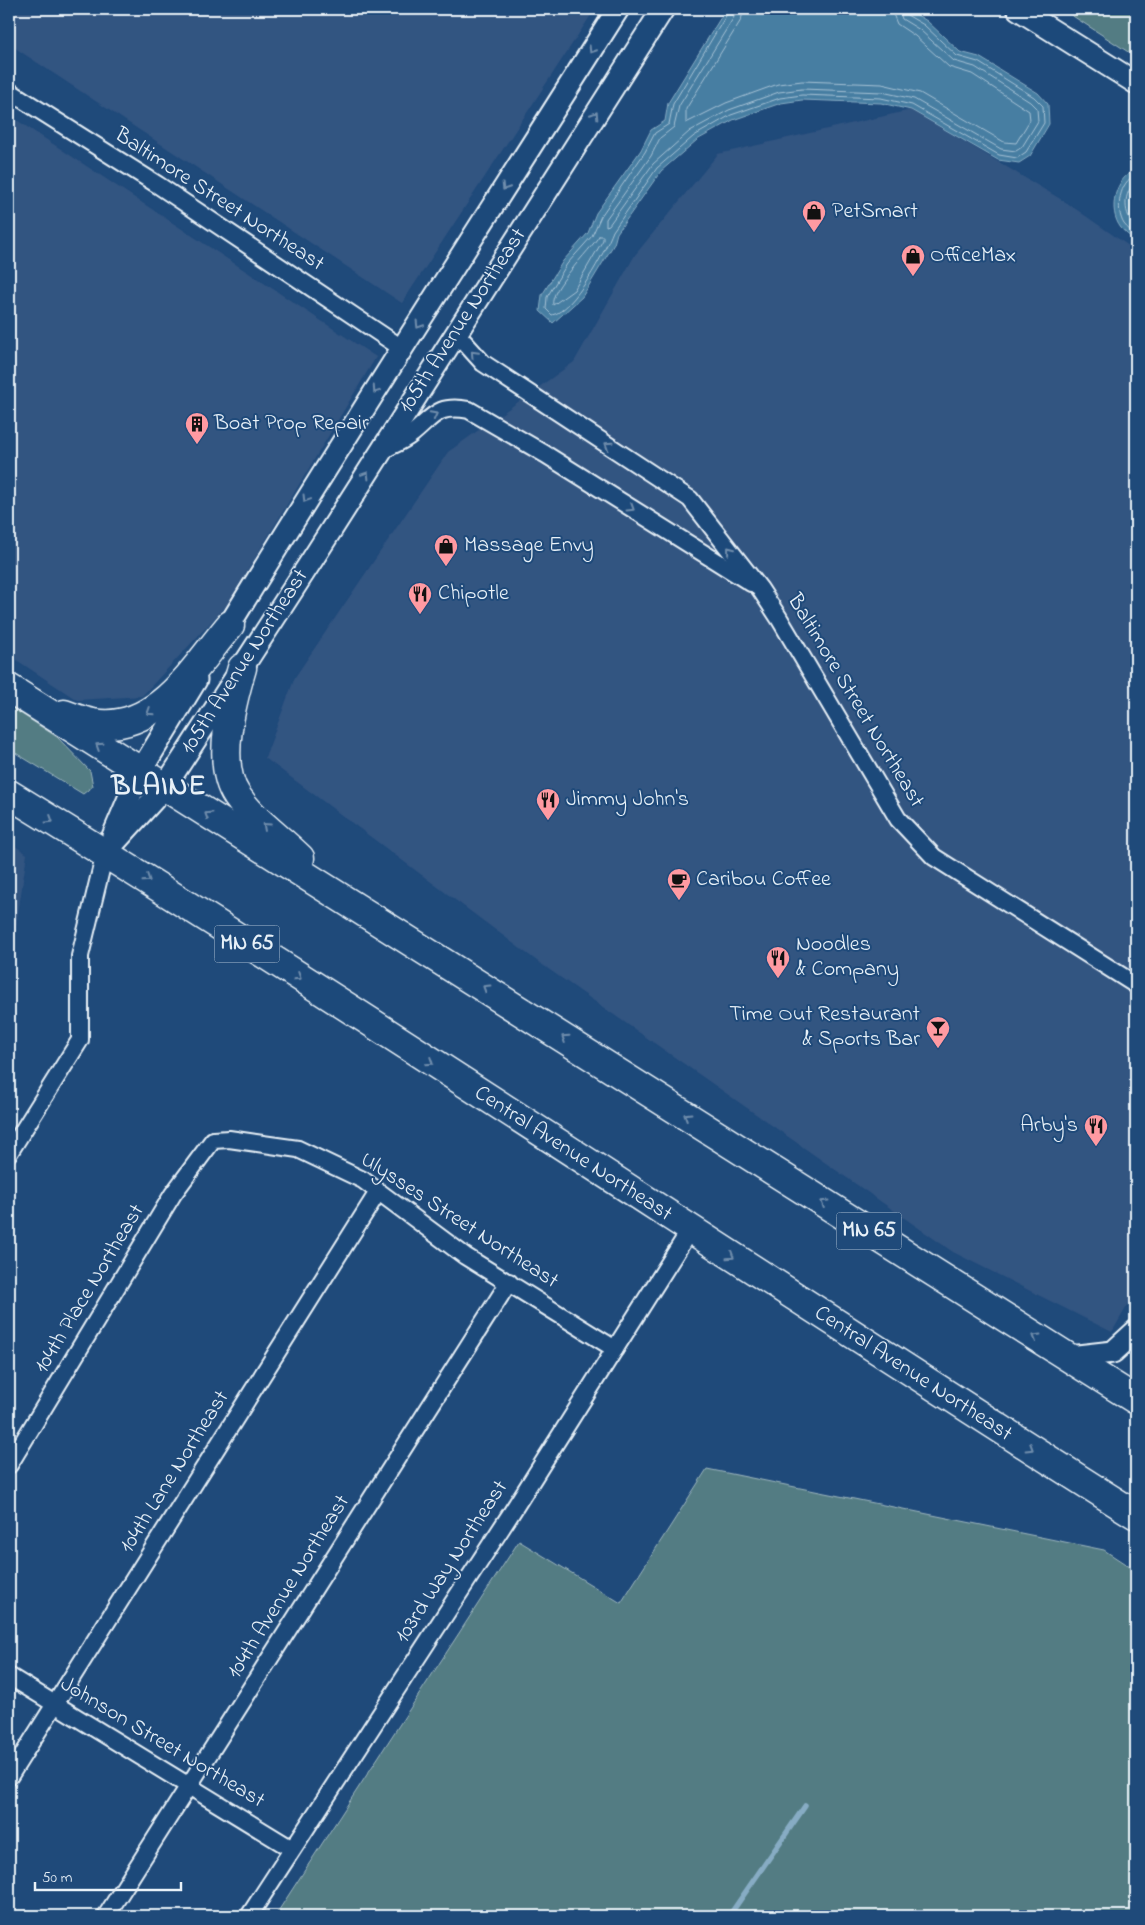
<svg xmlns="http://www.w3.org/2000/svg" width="1145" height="1925" font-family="'Indie Flower',sans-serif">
<rect width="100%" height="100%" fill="#1f4a7a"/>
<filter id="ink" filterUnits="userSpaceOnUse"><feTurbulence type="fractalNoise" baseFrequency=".02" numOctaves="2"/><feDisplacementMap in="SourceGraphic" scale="10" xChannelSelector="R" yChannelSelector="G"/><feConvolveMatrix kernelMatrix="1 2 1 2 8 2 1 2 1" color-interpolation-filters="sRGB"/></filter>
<g filter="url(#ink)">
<g fill="#335481">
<path d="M9,9h586l-193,294 -393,-259z"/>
<path d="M911,110l156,93 69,48v1040l-24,41 -159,-80 -416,-291 -272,-203 30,-81 153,-225 126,-90 61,-107 83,-101z"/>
<path d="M9,115l367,242 -150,249 -84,90 -65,4 -68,-45z"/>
<path d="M9,842l18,12 -12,80 -6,10z"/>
</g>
<g fill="#537c83" stroke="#9eb6be">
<path d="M1062,9h74v48z"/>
<path d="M9,706l48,31 33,34 3,15 -10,8 -74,-45z"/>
<path d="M707,1469l397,81 32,21v345h-861l244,-375 102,62z"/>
</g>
<g fill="#477ea2" stroke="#87acc4">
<path d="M726,9h181l20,12 33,31 19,5 59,36 10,11 1,20 -19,32 -11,7 -21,-3 -87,-50 -30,-7 -79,-3 -21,3 -48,17 -36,20 -36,31 -44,62 -3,11 -32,53 -29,26 -13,-12 2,-16 21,-34 25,-28 8,-20 45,-63 10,-20 14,-9 3,-18z"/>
<path d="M1136,170v71c-5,-4 -11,-8 -15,-13 -14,-18 -6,-51 15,-58z"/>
</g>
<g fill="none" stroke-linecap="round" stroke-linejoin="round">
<g stroke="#a8c3d6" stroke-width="1">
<path d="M730,9l-57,95 -4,20 -14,9 -10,19 -44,64 -9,20 -25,28 -20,33 -1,12 6,6c22,-4 53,-63 61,-84l44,-63 37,-32 37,-21 49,-17 22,-3 79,3 31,7 87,50 18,3 9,-6 18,-29 -1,-17 -9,-9 -56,-35 -21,-6 -33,-31 -17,-10 -2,-6"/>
<path d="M736,9l-2,8 -55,89 -5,21 -14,11 -9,18 -45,63v7l3,-1 44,-61 37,-33 39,-21 50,-18 23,-3 80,3 32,7 87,50 15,2 6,-4 16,-26 -1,-12 -7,-7 -55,-35 -21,-6 -34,-31 -18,-11 -3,-10"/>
<path d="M744,9l-3,11 -55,89v14l40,-20 52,-19 24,-3 80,3 38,9 84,49 12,1 14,-23 -1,-9 -57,-37 -23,-7 -34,-31 -18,-12 -6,-15"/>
<path d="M1136,175c-17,6 -21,35 -12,49 3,4 8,8 12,11"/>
<path d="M1136,182c-14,11 -13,33 0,45"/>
<path d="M599,236h4v4l-29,50 -21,15c-4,-16 37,-54 46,-69z"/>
</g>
<path stroke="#87acc4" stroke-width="5.5" d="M729,1916l76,-110"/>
<g stroke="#e8f1f8" stroke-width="20">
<g id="minor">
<path d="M9,91l149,94 245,164"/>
<path d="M456,333l27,30 207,136 70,90 19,29 119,201 36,38 202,128"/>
<path d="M381,451c10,-5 23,-10 31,-17 22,-18 25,-30 57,-24l76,44 206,129"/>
<path d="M9,1153l71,-113v-84l25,-103"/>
<path d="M9,1465l164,-271 40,-54 16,-1 69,10 65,31 102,76 150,93"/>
<path d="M9,1676l283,173"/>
<path d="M9,1777l369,-585"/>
<path d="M106,1916l403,-634"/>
<path d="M249,1916l261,-401 180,-285"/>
</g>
</g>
<g stroke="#e8f1f8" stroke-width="25">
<g id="tertiary">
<path d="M1018,9l118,74"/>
<path d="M222,637c129,-212 264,-419 396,-628"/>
<path d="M113,836l27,-64 56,-92"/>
<path d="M105,853l59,-65 148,-228 351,-551"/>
<path d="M1069,1357l44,-5 23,-21"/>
</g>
</g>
<g stroke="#e8f1f8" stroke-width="31">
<g id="trunk">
<path d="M242,668c-10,34 -27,96 -5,128 16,24 43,42 63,62"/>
<path d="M9,688l1127,712"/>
<path d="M64,714c9,3 19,7 29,9 64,11 102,-57 137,-98"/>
<path d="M9,794c380,234 750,483 1127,721"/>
</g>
</g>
<use href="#minor" stroke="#1f4a7a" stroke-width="16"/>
<use href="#tertiary" stroke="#1f4a7a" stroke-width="21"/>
<use href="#trunk" stroke="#1f4a7a" stroke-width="28"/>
</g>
<defs><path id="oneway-chevron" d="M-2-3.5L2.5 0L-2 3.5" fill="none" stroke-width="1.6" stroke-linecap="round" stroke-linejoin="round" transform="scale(1.25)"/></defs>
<g stroke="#6f8dac">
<use href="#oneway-chevron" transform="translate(592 50) rotate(122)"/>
<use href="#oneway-chevron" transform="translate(595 115) rotate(-57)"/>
<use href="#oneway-chevron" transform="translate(505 187) rotate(122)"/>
<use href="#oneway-chevron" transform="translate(419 325) rotate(122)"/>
<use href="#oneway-chevron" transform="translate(474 354) rotate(-133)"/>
<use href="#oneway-chevron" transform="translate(376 390) rotate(124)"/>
<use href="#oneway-chevron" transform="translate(434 415) rotate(-28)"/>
<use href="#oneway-chevron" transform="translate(608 445) rotate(-147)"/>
<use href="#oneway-chevron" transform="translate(366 475) rotate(-58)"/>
<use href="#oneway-chevron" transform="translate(306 499) rotate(121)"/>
<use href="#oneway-chevron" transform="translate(631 508) rotate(32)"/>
<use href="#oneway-chevron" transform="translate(730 550) rotate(-128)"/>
<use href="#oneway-chevron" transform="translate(150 712) rotate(147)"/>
<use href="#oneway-chevron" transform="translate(99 746) rotate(-147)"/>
<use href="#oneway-chevron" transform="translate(208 815) rotate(-148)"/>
<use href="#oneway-chevron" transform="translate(50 820) rotate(32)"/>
<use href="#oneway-chevron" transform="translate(266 826) rotate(-138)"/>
<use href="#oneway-chevron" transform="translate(147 879) rotate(33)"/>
<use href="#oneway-chevron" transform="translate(298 977) rotate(33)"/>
<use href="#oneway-chevron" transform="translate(486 988) rotate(-148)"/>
<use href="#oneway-chevron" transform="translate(565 1038) rotate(-147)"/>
<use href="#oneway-chevron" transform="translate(430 1062) rotate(33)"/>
<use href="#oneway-chevron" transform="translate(687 1116) rotate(-148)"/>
<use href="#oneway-chevron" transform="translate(824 1203) rotate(-148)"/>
<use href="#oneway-chevron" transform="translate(731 1256) rotate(33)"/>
<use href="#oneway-chevron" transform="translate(1036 1337) rotate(-149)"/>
<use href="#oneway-chevron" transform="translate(1030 1448) rotate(32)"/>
</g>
</g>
<defs>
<g id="shop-pin" transform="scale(1.25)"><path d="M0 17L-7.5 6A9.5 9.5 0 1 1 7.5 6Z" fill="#ff9aa2" stroke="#1f4a7a"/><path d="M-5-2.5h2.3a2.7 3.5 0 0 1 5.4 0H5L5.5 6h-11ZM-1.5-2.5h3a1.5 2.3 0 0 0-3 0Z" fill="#111"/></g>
<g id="building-pin" transform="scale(1.25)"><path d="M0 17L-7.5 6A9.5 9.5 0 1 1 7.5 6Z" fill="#ff9aa2" stroke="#1f4a7a"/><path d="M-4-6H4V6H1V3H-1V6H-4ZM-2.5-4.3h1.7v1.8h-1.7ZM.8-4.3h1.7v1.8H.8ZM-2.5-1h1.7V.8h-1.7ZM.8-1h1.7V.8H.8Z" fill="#111"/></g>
<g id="restaurant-pin" transform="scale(1.25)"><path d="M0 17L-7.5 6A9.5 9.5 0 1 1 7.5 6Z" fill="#ff9aa2" stroke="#1f4a7a"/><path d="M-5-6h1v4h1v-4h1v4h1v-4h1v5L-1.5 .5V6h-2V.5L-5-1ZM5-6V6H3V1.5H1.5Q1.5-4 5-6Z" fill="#111"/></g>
<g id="cafe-pin" transform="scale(1.25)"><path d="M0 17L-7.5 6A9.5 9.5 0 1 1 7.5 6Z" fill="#ff9aa2" stroke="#1f4a7a"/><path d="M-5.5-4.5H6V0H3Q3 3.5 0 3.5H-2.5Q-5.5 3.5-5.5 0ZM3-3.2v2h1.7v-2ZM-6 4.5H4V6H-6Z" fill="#111"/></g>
<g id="bar-pin" transform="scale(1.25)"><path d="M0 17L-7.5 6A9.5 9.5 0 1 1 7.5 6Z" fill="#ff9aa2" stroke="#1f4a7a"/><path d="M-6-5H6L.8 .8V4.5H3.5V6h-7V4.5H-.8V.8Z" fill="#111"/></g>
</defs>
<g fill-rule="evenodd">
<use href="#shop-pin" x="814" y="212"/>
<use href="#shop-pin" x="913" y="256"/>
<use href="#building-pin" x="197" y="424"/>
<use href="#shop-pin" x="446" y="546"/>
<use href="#restaurant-pin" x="420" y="594"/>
<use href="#restaurant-pin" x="548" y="800"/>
<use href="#cafe-pin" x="679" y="880"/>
<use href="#restaurant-pin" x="778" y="958"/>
<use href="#bar-pin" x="938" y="1028"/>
<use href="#restaurant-pin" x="1096" y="1126"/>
</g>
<g text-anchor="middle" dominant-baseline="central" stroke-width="4" stroke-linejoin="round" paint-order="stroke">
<g fill="#1f4a7a" stroke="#acbfd2" stroke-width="1">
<rect x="214.5" y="925.5" width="65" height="37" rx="4"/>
<rect x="836.5" y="1212.5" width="65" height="37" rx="4"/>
</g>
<g font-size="21" font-weight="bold" fill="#e8f1f8">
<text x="247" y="944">MN 65</text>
<text x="869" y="1231">MN 65</text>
</g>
<g font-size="22" fill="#e8f1f8" stroke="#1f4a7a">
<text transform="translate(219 200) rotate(33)">Baltimore Street Northeast</text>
<text transform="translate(463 321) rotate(-57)">105th Avenue Northeast</text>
<text transform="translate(245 662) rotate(-57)">105th Avenue Northeast</text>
<text transform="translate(855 701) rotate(59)">Baltimore Street Northeast</text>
<text transform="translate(573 1154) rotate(33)">Central Avenue Northeast</text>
<text transform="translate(459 1221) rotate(33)">Ulysses Street Northeast</text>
<text transform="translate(90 1289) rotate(-59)">104th Place Northeast</text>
<text transform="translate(913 1374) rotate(33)">Central Avenue Northeast</text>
<text transform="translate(175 1472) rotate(-58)">104th Lane Northeast</text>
<text transform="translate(452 1562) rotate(-57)">103rd Way Northeast</text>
<text transform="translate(289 1587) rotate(-58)">104th Avenue Northeast</text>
<text transform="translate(162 1743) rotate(31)">Johnson Street Northeast</text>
</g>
<g font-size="22" fill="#e8f1f8" stroke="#1f4a7a" text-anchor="start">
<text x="832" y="212">PetSmart</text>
<text x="930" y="256">OfficeMax</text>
<text x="214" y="424">Boat Prop Repair</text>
<text x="464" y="546">Massage Envy</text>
<text x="438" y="594">Chipotle</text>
<text x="566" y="800">Jimmy John's</text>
<text x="696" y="880">Caribou Coffee</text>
<text x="796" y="945">Noodles<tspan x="796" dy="25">&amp; Company</tspan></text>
<text x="920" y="1015" text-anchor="end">Time Out Restaurant<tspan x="920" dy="25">&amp; Sports Bar</tspan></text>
<text x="1078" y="1126" text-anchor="end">Arby's</text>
</g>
<g font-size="28" font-weight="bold" letter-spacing="1" fill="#e8f1f8" stroke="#1f4a7a">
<text x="159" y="787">BLAINE</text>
</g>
</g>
<rect width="1145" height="1925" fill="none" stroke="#1f4a7a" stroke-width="30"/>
<rect x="15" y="15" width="1115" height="1895" fill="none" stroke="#e8f1f8" stroke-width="2" filter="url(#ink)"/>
<path d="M35 1882v8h146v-8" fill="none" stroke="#e8f1f8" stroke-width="2.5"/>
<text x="42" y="1882" font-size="15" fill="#e8f1f8" stroke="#1f4a7a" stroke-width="4" paint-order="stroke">50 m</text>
</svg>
